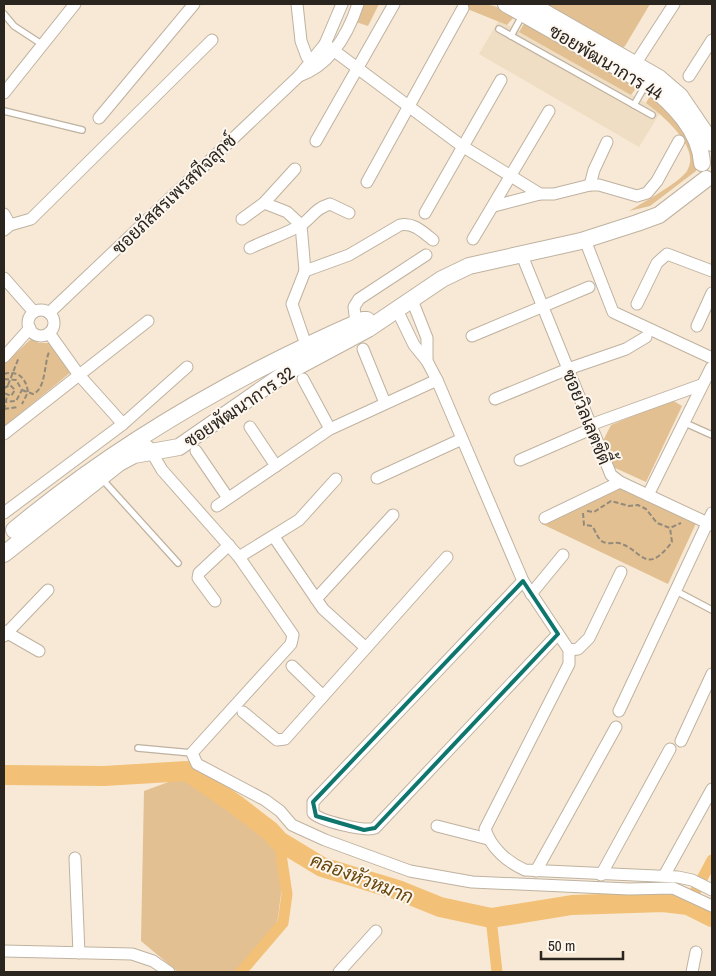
<svg xmlns="http://www.w3.org/2000/svg" width="716" height="976" font-family="'Archivo Narrow',Sarabun,sans-serif">
<rect width="100%" height="100%" fill="#f7e9d5"/>
<path fill="#efddc4" d="M499,20l147,83 14,10 -21,34 -160,-93z"/>
<g fill="#e2c091">
<path d="M363,4h16l-11,22 -12,-4z"/>
<path d="M455,4c25,0 38,-3 59,13l-7,8z"/>
<path d="M534,4h116l-25,42 -5,4z"/>
<path d="M525,22l112,65 -6,8 -112,-63z"/>
<path d="M651,94l8,5 42,51 -5,21 -46,35 -21,5c12,-7 51,-29 58,-40 15,-23 -25,-56 -41,-68z"/>
<path d="M31,339l8,4h11l21,29 -67,55v-63z"/>
<path d="M672,400l10,6 -36,76 -33,-15 -10,-26 8,-16z"/>
<path d="M621,485l77,34 -30,65 -126,-60z"/>
<path d="M182,777l53,27 45,44 1,46 -5,38 -41,40h-57l-37,-31 3,-150z"/>
</g>
<g fill="none" stroke-linecap="round" stroke-linejoin="round">
<g stroke="#f2c076" stroke-width="11">
<path d="M688,905l24,-45"/>
<path d="M491,918l6,54"/>
<path d="M241,972l42,-49 4,-29 -8,-53"/>
</g>
<path stroke="#f2c076" stroke-width="20" d="M4,775l100,1 83,-5 48,33 35,27 9,10 43,26 76,23 42,17 51,11 81,-13 91,-3 25,3 24,12"/>
<g stroke="#bfb2a0" stroke-width="8">
<g id="lane">
<path d="M4,14l10,12 29,19"/>
<path d="M499,29l153,86"/>
<path d="M511,36l12,-22"/>
<path d="M634,105l11,-19"/>
<path d="M4,111l78,19"/>
<path d="M683,422l29,13"/>
<path d="M102,479l76,84"/>
<path d="M676,591l36,19"/>
<path d="M138,748l54,5"/>
</g>
</g>
<g stroke="#bfb2a0" stroke-width="13">
<g id="street">
<path d="M297,4l4,37 6,16 7,8"/>
<path d="M325,44l137,102 78,48h14l36,-9h9l38,11 10,-3 10,-12 22,-40"/>
<path d="M632,69l42,-65"/>
<path d="M299,76c32,-11 49,-42 59,-72"/>
<path d="M689,76l23,-36"/>
<path d="M4,93l71,-89"/>
<path d="M99,118l95,-114"/>
<path d="M316,141l78,-137"/>
<path d="M367,182l96,-174"/>
<path d="M590,185l4,-15 13,-28"/>
<path d="M264,203l31,-34"/>
<path d="M494,206l46,-12"/>
<path d="M425,213l76,-133"/>
<path d="M4,214l6,11"/>
<path d="M242,219l22,-16 23,9 14,13 4,46"/>
<path d="M4,230l6,-5 21,-6 181,-179"/>
<path d="M473,239l76,-128"/>
<path d="M585,240l28,72 99,46"/>
<path d="M250,248c16,-8 36,-14 51,-23 11,-7 13,-16 29,-21l19,9"/>
<path d="M521,253l90,222 9,7 92,43"/>
<path d="M4,278l30,34"/>
<path d="M412,300l15,38v23"/>
<path d="M637,304l20,-41 10,-9 45,17"/>
<path d="M397,310l17,35 13,16 10,19 86,201 46,69v14l-84,165c6,19 22,33 40,41l153,7 14,3 20,10"/>
<circle cx="41" cy="323" r="13"/>
<path d="M49,313l250,-237 26,-32 17,-40"/>
<path d="M356,323l-2,-16 5,-8 67,-44"/>
<path d="M697,326l15,-33"/>
<path d="M49,333l30,42 44,49"/>
<path d="M472,336l117,-49"/>
<path d="M306,345l-14,-41 13,-33 44,-16 51,-30c13,-3 23,7 33,15"/>
<path d="M363,349l22,54"/>
<path d="M4,357l26,-29"/>
<path d="M303,379l27,50"/>
<path d="M495,399l73,-30 58,-20 20,-12"/>
<path d="M590,425l111,-40"/>
<path d="M250,427l26,39"/>
<path d="M4,434l144,-113"/>
<path d="M148,446l14,24 77,87 54,78 -2,9 -99,109 5,11 68,36 15,11 12,14 33,15 85,31 62,11 157,7 44,-1 39,18"/>
<path d="M196,451l32,47"/>
<path d="M520,460l71,-31"/>
<path d="M377,478l85,-39"/>
<path d="M648,495l63,-127"/>
<path d="M217,506l113,-77 107,-49"/>
<path d="M4,513l119,-89 64,-57"/>
<path d="M545,518l75,-36"/>
<path d="M274,537l49,72 43,39"/>
<path d="M239,557l60,-37 37,-41"/>
<path d="M523,581l-210,221v11c7,8 52,19 62,15l183,-194"/>
<path d="M531,594l32,-39"/>
<path d="M316,599l77,-84"/>
<path d="M215,601l-17,-23 1,-5 30,-28"/>
<path d="M4,631l35,20"/>
<path d="M4,636l44,-46"/>
<path d="M569,650l9,-1 11,-11 32,-66"/>
<path d="M292,666l31,30"/>
<path d="M619,711l93,-198"/>
<path d="M243,712l34,28 8,-1 162,-182"/>
<path d="M681,741l31,-67"/>
<path d="M437,826l51,13"/>
<path d="M75,858l4,95"/>
<path d="M536,871l80,-144"/>
<path d="M601,875l69,-126"/>
<path d="M664,876l48,-87"/>
<path d="M4,951l128,3 21,7 16,11"/>
<path d="M339,972l37,-41"/>
<path d="M692,972l4,-20"/>
</g>
</g>
<g stroke="#bfb2a0" stroke-width="18">
<g id="secondary">
<path d="M506,4l143,81c24,18 51,46 53,78"/>
<path d="M530,4l129,74 21,18 32,47"/>
<path d="M14,530c104,-87 225,-156 349,-210h4"/>
<path d="M4,554l115,-91 15,-8 45,-8 105,-73 84,-45 74,-50 27,-13 112,-25 56,-18 22,-8 47,-36"/>
</g>
</g>
<g stroke="#938a7c" stroke-width="2" stroke-dasharray="5 2.5" stroke-linecap="butt">
<path d="M4,374c14,-4 22,4 24,18l-6,12"/>
<path d="M4,379l12,1 6,10 -6,11 -12,1"/>
<path d="M8,385l11,-28"/>
<path d="M4,388l6,-3 5,5 -4,6 -7,-3"/>
<path d="M22,390l11,4c13,-5 11,-30 16,-42"/>
<path d="M4,409l14,-2"/>
<path d="M4,410l3,-14"/>
<path d="M587,511l7,1 17,-11 18,5 9,-1 8,4 11,14 13,5 11,-5"/>
<path d="M583,513l1,12 8,1c5,7 6,16 15,17 4,1 8,-1 12,0 24,7 26,34 53,-1l-2,-14"/>
</g>
<use href="#lane" stroke="#fff" stroke-width="5.5"/>
<use href="#street" stroke="#fff" stroke-width="11"/>
<use href="#secondary" stroke="#fff" stroke-width="16"/>
</g>
<path fill="none" stroke="#0f766e" stroke-width="4" stroke-linejoin="round" d="M523,581l35,53 -183,194 -11,2 -48,-14 -3,-14z"/>
<g text-anchor="middle" dominant-baseline="central" stroke-width="4" stroke-linejoin="round" paint-order="stroke">
<g font-size="18" fill="#2a251e" stroke="#fdf7ef">
<text transform="translate(606 62) rotate(31)">ซอยพัฒนาการ 44</text>
<text transform="translate(174 194) rotate(-44)">ซอยภัสสรเพรสทีจลุกซ์</text>
<text transform="translate(239 407) rotate(-34)">ซอยพัฒนาการ 32</text>
<text transform="translate(587 417) rotate(68)">ซอยวิลเลตซิตี้</text>
</g>
<g font-size="19" font-style="italic" fill="#68470c" stroke="#fdf7ef">
<text transform="translate(362 878) rotate(21)">คลองหัวหมาก</text>
</g>
</g>
<rect width="716" height="976" fill="none" stroke="#2a251e" stroke-width="10"/>
<path d="M541 951v8h82v-8" fill="none" stroke="#2a251e" stroke-width="2.5"/>
<text x="548" y="951" font-size="15" fill="#2a251e" stroke="#fdf7ef" stroke-width="4" paint-order="stroke">50 m</text>
</svg>
